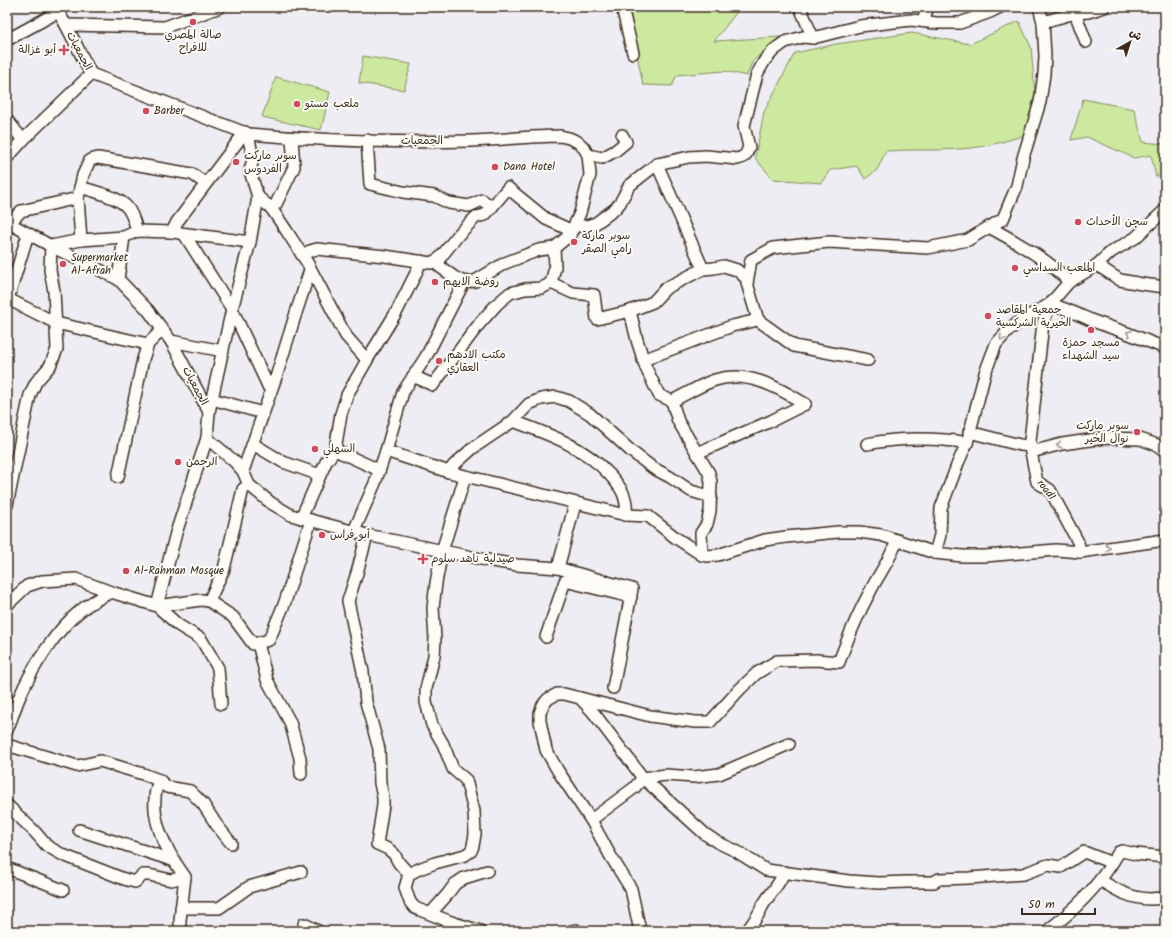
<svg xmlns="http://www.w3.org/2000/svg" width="1172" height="938" font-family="Kalam,'Playpen Sans Arabic',sans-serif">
<rect width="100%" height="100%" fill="#eeedf3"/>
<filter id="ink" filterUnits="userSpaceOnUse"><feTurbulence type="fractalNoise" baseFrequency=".025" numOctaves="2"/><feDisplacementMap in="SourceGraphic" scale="8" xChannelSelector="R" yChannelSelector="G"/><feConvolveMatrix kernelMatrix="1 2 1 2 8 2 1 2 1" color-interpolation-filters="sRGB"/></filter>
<g filter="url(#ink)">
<g fill="#cde99f" stroke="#848a5e">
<path d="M634,7h107l-27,34 66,-4 -28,25 -5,14 -22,-5 -48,4 -5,11 -29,-1 -14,-72z"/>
<path d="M1019,21l12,26 4,46 -10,42c-21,7 -43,13 -66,14 -24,2 -49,0 -73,2l-9,19 -12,9 -8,-13 -27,4 -9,13 -48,-4 -18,-21 9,-46 31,-59 41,-9 76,-11 58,11z"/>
<path d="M363,56l48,8 -7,26 -45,-7z"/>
<path d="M276,77l54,15 -9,38 -59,-13z"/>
<path d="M1083,99l51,10 9,33 22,2v27l-9,6 -5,-22 -17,3 -47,-21 -16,3z"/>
</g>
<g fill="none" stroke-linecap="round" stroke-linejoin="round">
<g stroke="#3b2a1e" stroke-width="14">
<g id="street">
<path d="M55,7l11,18 25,49 157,60 5,25 -3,12 8,26 -8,45 -18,67 -23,103 -2,26"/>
<path d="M622,7l11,46"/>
<path d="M800,7l13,31"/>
<path d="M1075,13l11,29"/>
<path d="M923,21l5,-14"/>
<path d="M1043,22l32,-9 13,-1 16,-5"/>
<path d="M66,25l99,2 55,-20"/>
<path d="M7,40l51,-28"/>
<path d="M7,120l16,20 -16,18"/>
<path d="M245,132l-68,90 -5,10 78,10"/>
<path d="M248,134c74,7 150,9 224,7 29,-1 59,-5 88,-5l9,2 9,4 6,6 4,7 2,20 -10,38 -10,22 -16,13 -15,2 -34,13 -30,18 -11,1 -10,-5 -15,-11 1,-8 -9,5 -46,-7 -68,-7 -7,2 -8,4"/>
<path d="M23,140l68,-66"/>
<path d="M367,140l3,44 33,8 31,4 15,7 20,3 13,-6 10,7"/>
<path d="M588,155l14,3 13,-7 11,-9 -4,-7"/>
<path d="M657,164l46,105"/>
<path d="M80,187c13,4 36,9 46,19 6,6 9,17 11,25"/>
<path d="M258,197l13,11 15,22 22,34 38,72 21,24"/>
<path d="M271,208l5,-4 18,-37 -2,-29"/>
<path d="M7,222l44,24 67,33 30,31 23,31 38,71"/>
<path d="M7,226l14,-15 57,-13"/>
<path d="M574,226h13l9,-3 19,-14 5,-6 9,-17 28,-22 32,-7 17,-1 31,3 6,-2 3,-3 3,-7 -5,-21 13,-52 8,-14 9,-10 11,-8 18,-5 10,1 47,-12 51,-6 25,3h24l30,-11 10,-5"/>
<path d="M989,227l14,-8 7,-17 7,-16 6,-28 17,-56 4,-28 1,-18 -2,-34 -4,-15"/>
<path d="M28,234l-20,65 48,24 60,14 32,7"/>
<path d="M184,234l48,75 37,79 2,1"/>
<path d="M81,240l-3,-42 5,-23 7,-15 8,-2 94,16 13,9"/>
<path d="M51,246l30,-6 43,-3 13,-6 35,1"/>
<path d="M440,258l19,-24 17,-17 9,-2 23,-27 38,31 20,9 4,7"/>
<path d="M1097,265l23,15 22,4 23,3"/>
<path d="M118,279l6,-42"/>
<path d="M551,283l22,10 21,2 3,24 33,-8 23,-9 13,-14 37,-19 11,-1 10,-2 13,4 10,9"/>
<path d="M630,311l7,29 9,28 13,27 13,6 6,20 31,52 2,9 -1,29 -3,13 -6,9 1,22"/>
<path d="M171,341l52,10"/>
<path d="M643,360l89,-34 26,-6"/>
<path d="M868,360l-74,-14 -36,-26 -11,-37 4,-23 22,-12 56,-6 99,6 40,-8 21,-13c24,13 62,34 80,55"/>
<path d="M413,376l20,9 47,-62 17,-19 13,-11 15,-4 17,-1 9,-5 4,-16 -1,-19"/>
<path d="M212,399l51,14"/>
<path d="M672,401c13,-6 30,-17 43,-21 32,-10 63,7 90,24"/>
<path d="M513,421c35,13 70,25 96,53 12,13 19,23 17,41"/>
<path d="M969,432l51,13 10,1"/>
<path d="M253,444l30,18 37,13"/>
<path d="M867,444c25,-5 51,-6 78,-4 7,1 15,1 22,3"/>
<path d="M335,450l44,20"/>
<path d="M386,451l63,21 177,43 22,1 28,22 26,17 5,1 11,-1 47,-15 21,-3 52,-5h21l22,3 54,18 27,3h23l71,-6 24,2"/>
<path d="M1165,451l-8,-6 -17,-6 -36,-1 -42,6 -31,8 6,30 13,8 28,52 2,10 85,-12"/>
<path d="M1031,452l-1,-11 13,-118 7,-19 19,-22 28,-17 14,-13 24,-14 30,-28"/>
<path d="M697,453l74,-32 34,-17"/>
<path d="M243,471l34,-97 18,-58 15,-46"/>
<path d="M449,472l5,-7 19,-17 40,-27 16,-17 12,-5 15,-2 13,4 21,13 42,38 21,16 17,9 21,14 20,6"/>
<path d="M118,477l25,-118 5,-15 14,-14"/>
<path d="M465,477l-23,74 -6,32 -3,25 2,31 -1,17 -8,33v13l6,23 11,19 10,25 13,11 8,31 1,23 -2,12 -2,5 -6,4 -30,8 -16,6 -10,5 -4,14 5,14 5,6 36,14 29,9"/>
<path d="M7,505l23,-110 6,-13 14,-16 7,-17 -3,-58 -4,-21 1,-24"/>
<path d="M301,518l25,-56 9,-12 6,-36 6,-19 20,-35 30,-49 18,-36 6,-14"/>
<path d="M354,531l21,-48 11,-32 17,-59 24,-37 37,-73"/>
<path d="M367,535l-10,38 -9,28 15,71 3,30 13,47 1,34 3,14v8l-6,39 11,5 6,5 5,9 10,11"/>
<path d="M935,553l5,-18 1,-27 17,-45 9,-20 18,-70 11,-29 13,-14 14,-11 27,-15c15,4 29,11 43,17 24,8 48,17 72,27"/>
<path d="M558,568l17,-64"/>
<path d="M209,601l24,16 20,27 16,-4 16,-38 26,-82"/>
<path d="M7,605l20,-19 15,-5 34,-2 35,13"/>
<path d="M157,606l44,-6 8,1 15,-32 19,-80 6,-4"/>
<path d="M157,606l21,19 23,14 17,29 3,36"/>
<path d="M546,637l19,-56 66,16"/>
<path d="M258,643l9,37 23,42 10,36 1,16"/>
<path d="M580,698l70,18 45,6h15l30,-33 17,-16 20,-12 39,-1 23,2c9,-24 18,-47 31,-70 8,-17 21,-33 27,-52"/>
<path d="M7,730c5,-11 8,-23 13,-34 12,-28 36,-66 60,-85 9,-8 20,-13 31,-19l46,14 19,-73 31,-95 28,24 8,9 6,14 22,18 20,12 76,20 119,25 31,5 41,3 74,21 -19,99"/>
<path d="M7,745l70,21 23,-5 43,13 16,6 8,7 23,4 13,13 13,20 15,19"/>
<path d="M159,780c-2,6 -4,12 -4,18 -3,27 15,58 30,79l-5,43v11"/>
<path d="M7,805l28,27 12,14 16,9 61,24 11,3 8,-7h6l22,5 14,-3"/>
<path d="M591,820l43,-32 9,-10 23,-3 28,2 25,-3 70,-30"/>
<path d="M79,830l93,30"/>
<path d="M7,868l56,22"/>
<path d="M1100,880c16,10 29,18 49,19 5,0 11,-1 16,-1"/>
<path d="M181,908h38l30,-21 52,-15"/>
<path d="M431,913l16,-18 8,-11 9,-6 23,-7"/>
<path d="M304,924l14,7"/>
<path d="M7,929l3,2"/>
<path d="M571,931l5,-1"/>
<path d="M640,931l-9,-42 -21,-34 -19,-35 -33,-49 -12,-21 -6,-29v-8l3,-8 5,-6 9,-5h7l16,4 13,14 50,66 62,56 12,8 19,9 30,19 83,11 30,2 28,-1h27l5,-3 30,-1 54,-4 25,-9 13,2 23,-15 28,11 7,-11 3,-1 14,3 29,3"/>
<path d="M747,931c6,-8 11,-15 15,-24 6,-12 18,-22 22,-35"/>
<path d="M1047,931c25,-19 48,-41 65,-68"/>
</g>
</g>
<use href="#street" stroke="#fdfcf7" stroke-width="11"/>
</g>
<defs><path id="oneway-chevron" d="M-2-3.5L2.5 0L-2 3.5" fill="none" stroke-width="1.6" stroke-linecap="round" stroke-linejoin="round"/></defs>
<g stroke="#9c938a">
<use href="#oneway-chevron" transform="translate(1129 333) rotate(-159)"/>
<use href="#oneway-chevron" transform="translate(1002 338) rotate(133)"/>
<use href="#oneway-chevron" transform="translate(1059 445) rotate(167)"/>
<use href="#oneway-chevron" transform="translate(1108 548) rotate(-7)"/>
</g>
</g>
<g fill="#d1495b" stroke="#fdfcf7" stroke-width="1.5">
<circle cx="193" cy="22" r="4"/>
<path d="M62 44h4v4h4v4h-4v4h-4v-4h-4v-4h4z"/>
<circle cx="297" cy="104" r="4"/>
<circle cx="146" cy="111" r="4"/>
<circle cx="236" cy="162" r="4"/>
<circle cx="495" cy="167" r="4"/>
<circle cx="1078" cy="222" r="4"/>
<circle cx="574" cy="242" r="4"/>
<circle cx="63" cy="264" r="4"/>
<circle cx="1015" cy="268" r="4"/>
<circle cx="435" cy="282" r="4"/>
<circle cx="988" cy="316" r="4"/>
<circle cx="1091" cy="330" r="4"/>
<circle cx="439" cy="361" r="4"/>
<circle cx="1137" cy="432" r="4"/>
<circle cx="315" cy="449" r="4"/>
<circle cx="178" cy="462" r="4"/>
<circle cx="322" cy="535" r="4"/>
<path d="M421 553h4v4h4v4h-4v4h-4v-4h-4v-4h4z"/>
<circle cx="126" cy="571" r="4"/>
</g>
<g text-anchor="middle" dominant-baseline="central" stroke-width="4" stroke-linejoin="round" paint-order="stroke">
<g font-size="11" fill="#3b2a1e" stroke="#fdfcf7" text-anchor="start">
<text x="193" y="35" text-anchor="middle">صالة المصري<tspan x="193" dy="13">للافراح</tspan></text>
<text x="56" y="50" text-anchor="end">أبو غزالة</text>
<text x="305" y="104">ملعب مستو</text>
<text x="154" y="111">Barber</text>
<text x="244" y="156">سوبر ماركت<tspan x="244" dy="13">الفردوس</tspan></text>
<text x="503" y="167">Dana Hotel</text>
<text x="1086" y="222">سجن الأحداث</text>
<text x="582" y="236">سوبر ماركة<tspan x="582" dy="13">رامي الصقر</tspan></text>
<text x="71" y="258">Supermarket<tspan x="71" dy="13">Al-Afrah</tspan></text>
<text x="1023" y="268">الملعب السداسي</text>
<text x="443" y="282">روضة الايهم</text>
<text x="996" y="310">جمعية المقاصد<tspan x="996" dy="13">الخيرية الشركسية</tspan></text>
<text x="1091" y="343" text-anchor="middle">مسجد حمزة<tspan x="1091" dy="13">سيد الشهداء</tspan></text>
<text x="447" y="355">مكتب الادهم<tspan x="447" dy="13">العقاري</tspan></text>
<text x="1129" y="426" text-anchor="end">سوبر ماركت<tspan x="1129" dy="13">نوال الخير</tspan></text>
<text x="323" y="449">السهلي</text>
<text x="186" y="462">الرحمن</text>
<text x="330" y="535">أبو فراس</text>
<text x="431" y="559">صيدلية ناهد سلوم</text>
<text x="134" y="571">Al-Rahman Mosque</text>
</g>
<g font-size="11" fill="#3b2a1e" stroke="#fdfcf7">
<text transform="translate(79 51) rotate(62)">الجمعيات</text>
<text x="422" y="141">الجمعيات</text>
<text transform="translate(195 386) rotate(62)">الجمعيات</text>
<text transform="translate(1046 490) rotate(52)">road1</text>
</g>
</g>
<rect width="1172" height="938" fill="none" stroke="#fdfcf7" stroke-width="24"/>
<rect x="12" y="12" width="1148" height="914" fill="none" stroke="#3b2a1e" stroke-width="1.5" filter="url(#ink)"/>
<g transform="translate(1130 42) rotate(39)" stroke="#fdfcf7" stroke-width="3" paint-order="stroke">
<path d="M0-3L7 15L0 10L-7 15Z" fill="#3b2a1e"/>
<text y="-6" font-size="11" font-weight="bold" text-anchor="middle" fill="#3b2a1e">ش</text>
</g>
<path d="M1022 908v6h73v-6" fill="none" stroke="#3b2a1e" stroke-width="2"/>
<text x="1028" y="908" font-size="12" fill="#3b2a1e" stroke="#fdfcf7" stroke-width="3" paint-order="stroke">50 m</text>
</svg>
